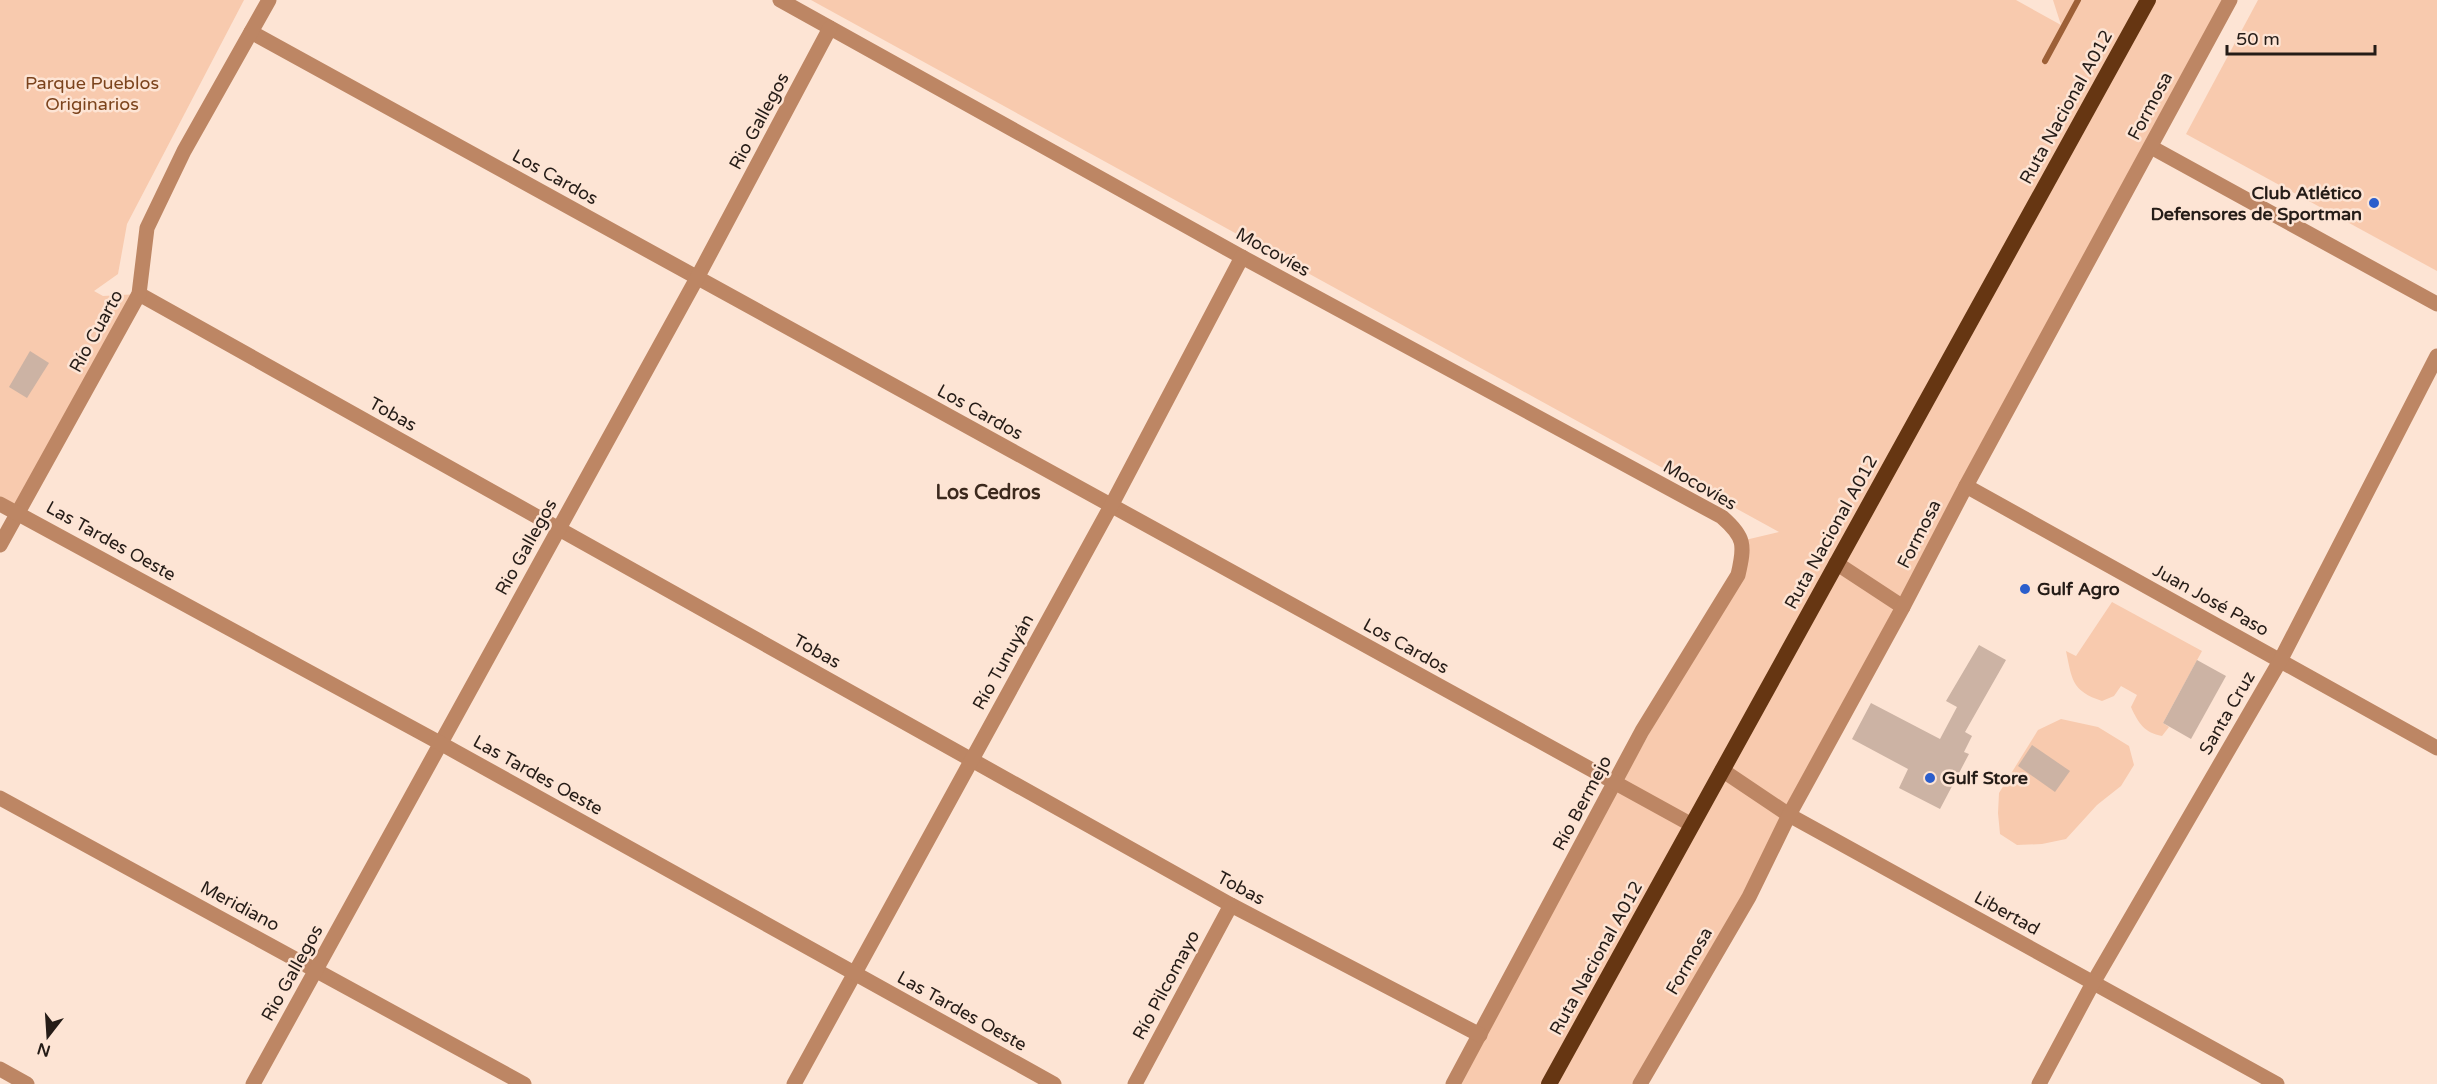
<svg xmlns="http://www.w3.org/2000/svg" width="2437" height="1084" font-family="'Varela Round',sans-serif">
<rect width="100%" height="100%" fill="#fde4d4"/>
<g fill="#f8caae">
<path d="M0,0h244l-117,224 -9,50 -24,17 9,5 36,-2 -121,219 -18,-9z"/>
<path d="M811,0h1205l45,25 -8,-25h177l-590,1084h-187l285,-509 3,-34 38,-9z"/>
<path d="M2258,0h179v271l-251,-137z"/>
<path d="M2112,602l90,49 -39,72 6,4 -7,9c-17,-3 -24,-13 -31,-29l6,-12 -16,-9 -7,10 -12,5c-30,-10 -30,-21 -36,-50l10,5z"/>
<path d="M2061,719l37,8 31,19 5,19 -13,21 -24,19 -31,34 -24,5 -25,1 -17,-11 -2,-21 1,-20 39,-63z"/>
</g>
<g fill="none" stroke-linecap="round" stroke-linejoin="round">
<path stroke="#9d6037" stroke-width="6" d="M2045,61l33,-61"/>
</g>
<g fill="#ccb3a4">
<path d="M30,351l19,12 -22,35 -18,-11z"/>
<path d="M1979,645l27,15 -41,72 7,4 -8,16 5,2 -29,55 -41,-21 9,-19 -56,-30 19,-36 69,36 17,-32 -11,-6z"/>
<path d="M2197,660l29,16 -35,63 -28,-16z"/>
<path d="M2032,745l38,26 -15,21 -37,-26z"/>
</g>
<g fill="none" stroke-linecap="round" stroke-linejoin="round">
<g stroke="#bd8664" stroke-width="15">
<path d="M780,0l462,257 480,260c23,20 23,28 16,58l-96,156 -189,353"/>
<path d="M251,32l1441,793"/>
<path d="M2151,147l286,157"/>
<path d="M139,294l1092,611 249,130"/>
<path d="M1966,486l471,262"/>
<path d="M0,545l139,-251 8,-66 37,-77 85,-151"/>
<path d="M1836,563l67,44"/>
<path d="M1722,770l67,45 488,269"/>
<path d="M0,798l524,286"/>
<path d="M0,1069l27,15"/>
<path d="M253,1084l444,-806 133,-250"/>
<path d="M794,1084l317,-578 131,-249"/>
<path d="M1135,1084l96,-179"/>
<path d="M1640,1084l109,-187 40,-82 114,-208 63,-121 264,-486"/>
<path d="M2039,1084l54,-101 187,-322 157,-305"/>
</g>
<path stroke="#bd8664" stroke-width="15" d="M0,504l440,239 614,341"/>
<path stroke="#663612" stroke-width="16" d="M1549,1084l599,-1084"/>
</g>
<g fill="#2b5ecc" stroke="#fde4d4" stroke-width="2">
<circle cx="2374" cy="203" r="6"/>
<circle cx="2025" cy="589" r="6"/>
<circle cx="1930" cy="778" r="6"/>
</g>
<g text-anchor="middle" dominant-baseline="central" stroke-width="5" stroke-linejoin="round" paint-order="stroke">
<g font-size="18" fill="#7b431c" stroke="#fde4d4">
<text x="92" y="83">Parque Pueblos<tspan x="92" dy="21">Originarios</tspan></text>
</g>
<g font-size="18" fill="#251c17" stroke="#fde4d4">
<text transform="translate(2150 106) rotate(-62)">Formosa</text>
<text transform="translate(2066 107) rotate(-61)">Ruta Nacional A012</text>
<text transform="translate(759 121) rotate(-62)">Rio Gallegos</text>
<text transform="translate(555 177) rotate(29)">Los Cardos</text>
<text transform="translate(1273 252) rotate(29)">Mocovíes</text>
<text transform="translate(96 331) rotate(-61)">Río Cuarto</text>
<text transform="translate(980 412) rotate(29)">Los Cardos</text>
<text transform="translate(393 414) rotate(29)">Tobas</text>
<text transform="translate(1700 485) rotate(30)">Mocovíes</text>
<text transform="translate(1831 532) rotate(-61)">Ruta Nacional A012</text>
<text transform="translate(1919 534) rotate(-63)">Formosa</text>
<text transform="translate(111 541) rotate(29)">Las Tardes Oeste</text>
<text transform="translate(526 547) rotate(-61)">Rio Gallegos</text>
<text transform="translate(2211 600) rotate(29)">Juan José Paso</text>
<text transform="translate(1406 646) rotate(29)">Los Cardos</text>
<text transform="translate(817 651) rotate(29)">Tobas</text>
<text transform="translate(1003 662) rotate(-61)">Río Tunuyán</text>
<text transform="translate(2227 713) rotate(-60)">Santa Cruz</text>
<text transform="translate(538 775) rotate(29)">Las Tardes Oeste</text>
<text transform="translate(1582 803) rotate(-62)">Río Bermejo</text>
<text transform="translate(1241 888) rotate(28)">Tobas</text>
<text transform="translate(240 906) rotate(28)">Meridiano</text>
<text transform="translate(2007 913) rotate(29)">Libertad</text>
<text transform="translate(1596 958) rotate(-61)">Ruta Nacional A012</text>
<text transform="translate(1689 961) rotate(-60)">Formosa</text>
<text transform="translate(292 973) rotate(-61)">Rio Gallegos</text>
<text transform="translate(1166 985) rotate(-62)">Río Pilcomayo</text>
<text transform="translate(962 1011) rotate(29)">Las Tardes Oeste</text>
</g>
<g font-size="18" font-weight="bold" fill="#251c17" stroke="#fde4d4" text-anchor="start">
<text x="2362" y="193" text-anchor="end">Club Atlético<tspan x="2362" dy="21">Defensores de Sportman</tspan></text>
<text x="2037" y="589">Gulf Agro</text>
<text x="1942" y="778">Gulf Store</text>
</g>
<g font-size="20" font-weight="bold" fill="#3c291d" stroke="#fde4d4">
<text x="988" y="493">Los Cedros</text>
</g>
</g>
<g transform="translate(48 1036) rotate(197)" stroke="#fde4d4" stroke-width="4.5" paint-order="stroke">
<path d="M0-4.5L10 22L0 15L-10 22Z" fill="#251c17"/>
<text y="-9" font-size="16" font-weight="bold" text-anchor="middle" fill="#251c17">N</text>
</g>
<path d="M2227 45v9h148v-9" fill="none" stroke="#251c17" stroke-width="3"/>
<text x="2236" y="45" font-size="18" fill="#251c17" stroke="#fde4d4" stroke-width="4.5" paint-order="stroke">50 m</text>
</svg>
